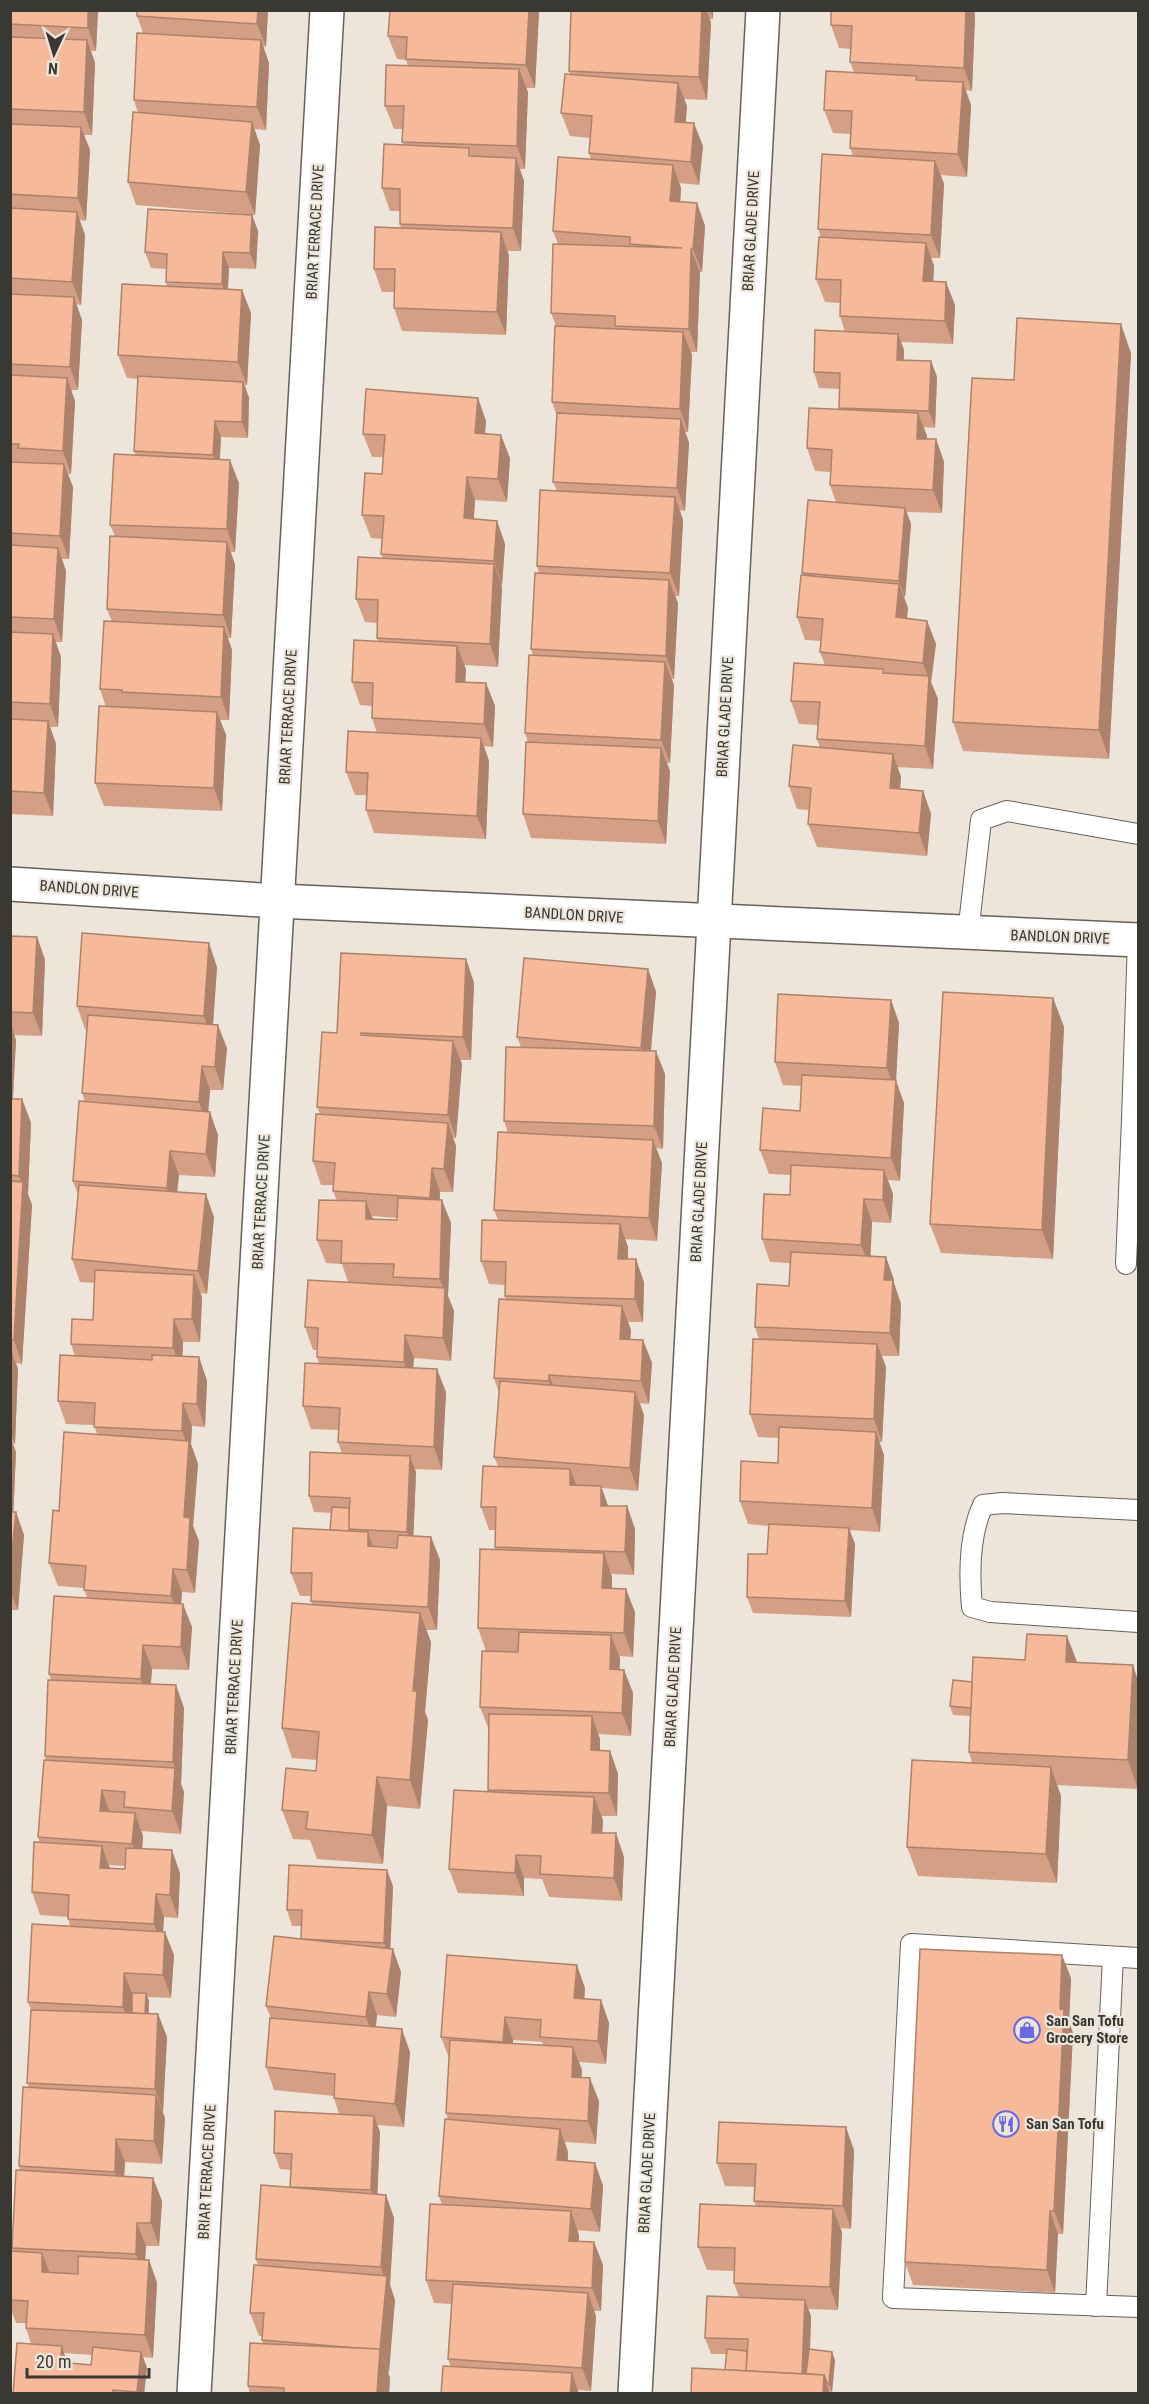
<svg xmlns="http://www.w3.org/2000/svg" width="1149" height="2404" font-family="'Roboto Condensed',sans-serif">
<rect width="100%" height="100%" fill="#ede5d9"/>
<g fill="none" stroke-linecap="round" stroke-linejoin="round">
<g stroke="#676157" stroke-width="22">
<g id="service">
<path d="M968,933l13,-113 26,-9 131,23"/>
<path d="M1138,940l-6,180 6,1"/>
<path d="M1126,1264l6,-144"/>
<path d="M1138,1510l-136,-7 -19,2c-14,30 -14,70 -11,102l18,5 148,10"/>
<path d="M1138,1958l-227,-14 -18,354 245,9"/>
<path d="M1096,2306l17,-349"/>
</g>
</g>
<g stroke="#676157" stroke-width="36">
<g id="minor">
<path d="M10,884l268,17 860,39"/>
<path d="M194,2394l133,-2384"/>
<path d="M635,2394l128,-2384"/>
</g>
</g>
<use href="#service" stroke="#fff" stroke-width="20"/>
<use href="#minor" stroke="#fff" stroke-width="33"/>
</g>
<g fill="#d49f84" fill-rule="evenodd">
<path d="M10,10h88l-2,41h-5l4,12 -3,72h-8l6,15 -4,71 -7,-1 6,15 -4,70 -5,-1 6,16 -4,70h-7l4,11 -4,73h-3l5,13 -4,72h-7l4,12 -4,71h-6l5,15 -3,70h-8l6,17 -3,72 -43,-2z"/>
<path d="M268,10l-2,37 -3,-1 6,17 -3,67 -12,-1 6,16 -5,70h-3l6,16 -2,38 -27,-1 -1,22h14l9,23 -4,72h-2l4,13 -1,40 -27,-1 -1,22 19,24 -4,69h-4l4,13 -4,73h-3l4,12 -3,70h-9l6,15 -4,76 -118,-5 -9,-23 11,-76 -6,-18 12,-67 -5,-13 8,-73 -5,-11 26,-70 -2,-4 4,-72 -11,-1 -9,-23 49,-68 -1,-5v-13l-15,-1 -6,-16 99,-38 -108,-9 -8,-23 10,-69 -4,-13 9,-67 -6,-17z"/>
<path d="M390,10h148l1,2 -4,76h-9l2,4 -3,77h-5l4,12 -3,70h-13l1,5 -3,79 -104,-4 -8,-23v-16h-12l-8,-23 27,-41 -1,-4v-13h-10l-8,-23 22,-43 -2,-3 1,-13h-9l-9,-23 23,-40 -2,-6 -9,-1 -9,-23z"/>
<path d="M571,10h142v9h-3l1,4 -4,77 -23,-1 3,7 -2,17 18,23 -4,39 -20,-2 2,5 -1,14 17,1 8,23 -3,46h-2l-3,80h-6l1,3 -4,77h-3l4,11 -4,68 -5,-1 3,10 -4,76h-4l3,7 -4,76h-2l2,6 -4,78h-3l3,8 -4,73 -135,-6 -8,-24 5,-72 -3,-9 8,-78 -2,-6 8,-76 -2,-7 20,-75 -4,-9 4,-66 -5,-14 4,-76 -5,-13 7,-69 -5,-13 38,-72 -2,-6 1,-15 -20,-2 -9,-23 9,-39 -1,-3z"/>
<path d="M831,10h143l1,6 -3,75 -7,-1 6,15 -4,72 -26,-2 3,9 -4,74h-9l3,8 -1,16 22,23 -2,39 -52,-2 3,8v10l27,1 6,16 -2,51 -11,-1 3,9v3h9l8,23 -2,51 -35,-1 4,12 -6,73h-1l4,11 -1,10 20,3 9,23 -5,38 7,17 -5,70 -36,-2 4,10 -1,12 23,2 8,23 -4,42 -110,-9 -9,-23 1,-14 -12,-1 -8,-23 31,-38 -3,-9 1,-14 -19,-1 -8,-23 34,-36 -5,-13 1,-11 -16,-1 -8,-23 6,-42 -1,-2 34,-71 -6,-17 1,-13 -16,-1 -8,-23 33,-39v-20l-21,-1 -5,-16 31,-40 -5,-16v-13l-15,-1 -9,-23 5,-42 -3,-8 35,-73 -3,-8 1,-14 -18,-1 -9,-23 30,-38 -4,-10 1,-13 -12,-1 -8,-23z"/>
<path d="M1131,353l-22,406 -146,-8 -10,-29 61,-342z"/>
<path d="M486,421l-1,13 25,24 -3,44 -32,-2 -1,19 23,2 8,23 -3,41 -1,-1 1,3 -4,80 -34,-2 2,4 -1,13 21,1 9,23 -2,41 -9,-1 5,15 -3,78 -112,-6 -8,-23v-15h-11l-9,-23 31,-39 -5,-15v-12l-12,-1 -8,-23 26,-40 -1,-4v-15l-12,-1 -9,-23 27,-41 -2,-4 1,-15 -11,-1 -9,-23 20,-41 2,-17h-12l-9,-23z"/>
<path d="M10,936l27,1 8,23 -3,76 -28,-1 2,5 -3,59h9l9,24 -3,71 4,11 -10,159 -6,-1 2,6 -3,75 -2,-1 3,9 -3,60h3l8,23 -6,75h-8z"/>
<path d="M466,959l8,24 -3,77h-11l2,4 -6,74h-3l3,8 -3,46h-13v8l11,23 -3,73 6,15 -3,50 -37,-3 -1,10 33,24 -4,78 -28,-1 2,3 -3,64 18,1 9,23 -3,70h-11l5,12 -6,70 3,8 -8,89 -33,-3 -4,58 -66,-5 -7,-19 -17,-1 -11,-29 34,-39 1,-11 -25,-2 -10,-30 30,-123 -1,-4v-5h-11l-9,-23 39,-43 2,-17 -18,-1 -5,-16 33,-43 -4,-11 1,-12 -28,-1 -8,-23 16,-43 -2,-6v-7h-4l-8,-23 43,-45 -6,-18 -16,-1 -9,-23 20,-39 -4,-10 1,-6h-13l-8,-24 7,-47 -3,-7 20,-74zM372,1216l25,2v2l-24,-1zM373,1546l24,1v1l-24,-1z"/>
<path d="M217,967l-4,58 14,23 -4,42h-13l-2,22 10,23 -3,42 -36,-2 -2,17 37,25 -7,77 -6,-1 1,5 -2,44h-17l-1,15h17l8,24 -2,46 -13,-1 -1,18 7,20 -5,62 6,15 -4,52 -13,-1 -1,12 11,23 -3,43 -37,-1 -1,15 33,24 -3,77 3,7 -3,42 -40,-3 2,5 -1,12 38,25 -2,45 -14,-1 -1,14 11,24 -3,43 -24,-1 2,4v13h9l9,23 -4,75 2,6 -3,46 -37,-2 -1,14 29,2 9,23 -3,45h-13l-1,14h4l8,23 -4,75 -10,-1 4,11 -3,26h-131l18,-50 -5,-16v-5h-10l-6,-16v-56l3,1 -1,-4 8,-78 -1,-4 10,-79 -2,-4 4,-73 -3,-8 42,-76 -2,-9 -28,-2 -8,-23 8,-49 -2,-6 8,-77 -1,-4 6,-76 -2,-6 38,-76 -3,-10 -26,-2 -9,-23 10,-52 38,-77 -3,-9 -28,-1 -8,-23 17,-45 -4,-12 22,-24 2,-37 -15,-1 -8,-23 6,-64 -5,-14 12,-79 -3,-9 5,-64h-2l-8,-23zM109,1865l16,1v3l-15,-1zM64,2353l28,2 -1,10 -24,-2z"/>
<path d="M648,969l8,23 -5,58 14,24 -2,75 -7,-1 6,15 -5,78 -32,-2 3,8v12l16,23 -1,40h-15l3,8 -1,9 13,1 9,23 -3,41 -9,-1 4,12 -6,76 -36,-3 6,18h19l8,23 -1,46 -23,-1 1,3v11l23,24 -2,45 -14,-1 1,2 -1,12h5l9,23 -2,43 -33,-2 2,5v11l10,1 8,23 -1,42h-16l2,4 -1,13 22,24 -2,44 -73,-4 -7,-18 -18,-1v18l-66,-3 -9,-24 39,-77 1,-62 -9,-23 6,-56 -8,-23 17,-79v-19h-6l-8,-23 17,-41 -4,-9 5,-64 -5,-15 12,-79 -1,-3v-11l-16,-1 -8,-23 17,-41 -4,-10 14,-77 -4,-12 17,-74 -4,-10z"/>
<path d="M1053,998l11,29 -11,232 -112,-6 -11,-29z"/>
<path d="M891,1000l8,23 -3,58 8,22 -4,78 -12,-1 5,14 -2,29 -19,-1 -2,34 16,1 8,23v3l7,21 -2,52h-17l4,11 -4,75h-3l5,13 -4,77 -31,-2 6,14 -4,73 -98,-4 -6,-16 20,-43 2,-28 -21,-2 -8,-23 38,-38 1,-25 -21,-1 -8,-23 9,-75 -4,-12 34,-41 1,-23 -20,-1 -8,-23 28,-44 1,-20 -22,-1 -9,-24 40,-39 1,-25 -18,-1 -8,-23z"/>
<path d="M1067,1636l10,26 56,3 5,16v108l-81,-4 4,11 -4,87 -139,-7 -11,-29 65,-84 -3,-11 1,-36 -17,-1 -3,-9 22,-24 53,-22z"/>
<path d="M393,1886l-3,62 11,24 -5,45 -19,-2 -1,12 34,25 -6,75 -27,-2 3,7 -3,62 9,1 8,23 -4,67 5,15 -7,73 2,5 -1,16h-139l-2,-8 15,-42 -1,-4v-4h-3l-9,-23 8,-48 -2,-6 34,-72 1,-17 -11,-1 -6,-16 65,-39 -5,-16v-2l-60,-6 -8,-23 5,-49 -5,-12 35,-67 1,-13h-10l-5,-16z"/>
<path d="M1071,1978l-2,44 4,11 -10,201h-5l-3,59 -142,-8 -8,-23z"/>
<path d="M585,1988l-1,11 17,1 8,23 -3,41 -27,-2 3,8 -1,8 18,23 -3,43 -31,-2 3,10v8l27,3 8,23 -3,46 -23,-2 2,5v6l15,1 9,23 -2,46h-7l2,5 -5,75 -13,-1 1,4 -128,-27 -3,-8 4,-55 -18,-1 -8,-23 16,-75 -3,-9 9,-77 -2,-6 3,-55 -8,-21zM513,2040l29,2 1,3 -30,-2z"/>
<path d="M854,2150l-3,79 -11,-1 2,4 -4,78 -30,-1 3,7 -1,33 25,11 -3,32 -107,-22 1,-16h-15l-6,-16 34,-41 -5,-14 1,-12 -28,-1 -9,-23 58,-41 -2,-5 1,-14 -30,-1 -8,-23z"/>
</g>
<g fill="#ac826c">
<path d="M88,10h10l-2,41 -8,-23z"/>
<path d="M258,10h10l-2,37 -9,-23z"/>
<path d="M529,10h9l1,2 -4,76 -9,-23z"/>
<path d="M702,10h5l4,13 -4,77 -8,-23z"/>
<path d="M710,10h3v9z"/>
<path d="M966,10h8l1,6 -3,75 -8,-23z"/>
<path d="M87,40l8,23 -3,72 -8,-23z"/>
<path d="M261,40l8,23 -3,67 -9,-23z"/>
<path d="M519,69l9,23 -3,77 -8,-23z"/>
<path d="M963,82l8,23 -4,72 -9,-23z"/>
<path d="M678,83l9,23 -3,39 -9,-23z"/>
<path d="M252,122l8,23 -5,70 -9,-23z"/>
<path d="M694,123l9,23 -4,39 -8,-23z"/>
<path d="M81,127l9,23 -4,71 -8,-23z"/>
<path d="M516,158l8,23 -3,70 -8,-23z"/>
<path d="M935,161l9,23 -4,74 -9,-23z"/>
<path d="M673,165l8,23 -2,36 -9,-23z"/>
<path d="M697,203l8,23 -3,46 -9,-23z"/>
<path d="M77,212l8,23 -4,70 -9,-23z"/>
<path d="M252,215l6,16 -2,38 -6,-16z"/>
<path d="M501,232l8,24 -3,79 -9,-23z"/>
<path d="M926,243l8,23 -2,39 -9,-24z"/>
<path d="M691,249l9,23 -3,80 -8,-23z"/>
<path d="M223,252l6,16 -2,32 -5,-16z"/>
<path d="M946,282l9,23 -2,39 -8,-23z"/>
<path d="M242,290l9,23 -4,72 -9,-23z"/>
<path d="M74,297l8,23 -4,70 -8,-23z"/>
<path d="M1121,324l10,29 -22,406 -10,-29z"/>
<path d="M683,332l9,23 -4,77 -8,-23z"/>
<path d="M898,334l6,16 -1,26 -6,-16z"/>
<path d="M931,361l6,16 -2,51 -6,-17z"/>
<path d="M67,378l8,23 -4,73 -8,-23z"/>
<path d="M243,382l6,16 -1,40 -6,-16z"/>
<path d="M478,398l8,23 -3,35 -8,-23z"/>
<path d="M918,413l9,23 -1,26 -9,-23z"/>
<path d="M681,419l8,24 -4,68 -8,-23z"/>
<path d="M215,421l6,16 -2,34 -6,-16z"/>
<path d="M501,435l9,23 -3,44 -9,-23z"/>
<path d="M936,439l8,23 -2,51 -9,-23z"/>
<path d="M230,460l9,23 -4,69 -8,-23z"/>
<path d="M64,464l9,23 -4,72 -9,-23z"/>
<path d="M467,477l8,23 -3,42 -8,-24z"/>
<path d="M675,497l8,23 -4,76 -9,-23z"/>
<path d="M905,508l6,16 -6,73 -6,-16z"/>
<path d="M497,521l8,23 -3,41 -8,-24z"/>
<path d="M227,542l8,23 -4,73 -8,-23z"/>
<path d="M58,548l8,23 -4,71 -8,-23z"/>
<path d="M494,564l8,23 -4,80 -8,-23z"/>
<path d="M669,580l9,23 -4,76 -8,-23z"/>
<path d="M899,584l9,24 -4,32 -8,-23z"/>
<path d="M927,621l9,23 -5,38 7,17 -5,70 -8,-23 4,-66 -6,-17z"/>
<path d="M224,627l8,23 -3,70 -8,-23z"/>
<path d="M53,634l8,23 -3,70 -8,-23z"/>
<path d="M457,646l9,23 -2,36 -8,-23z"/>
<path d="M665,662l9,23 -4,78 -9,-23z"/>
<path d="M486,683l9,23 -2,41 -9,-23z"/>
<path d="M217,712l9,23 -4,76 -8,-23z"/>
<path d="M48,721l8,23 -3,72 -9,-23z"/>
<path d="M481,738l8,23 -3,78 -9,-23z"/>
<path d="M661,748l9,23 -4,73 -8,-23z"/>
<path d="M893,754l8,23 -3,34 -8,-23z"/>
<path d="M923,791l8,23 -4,42 -8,-23z"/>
<path d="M37,937l8,23 -3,76 -9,-23z"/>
<path d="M209,943l8,24 -5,72 -8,-23z"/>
<path d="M466,959l8,24 -3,77 -8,-23z"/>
<path d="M648,969l8,23 -7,79 -8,-23z"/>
<path d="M1053,998l11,29 -11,232 -11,-29z"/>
<path d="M891,1000l8,23 -3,58 8,22 -4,78 -9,-23 4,-68 -8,-22z"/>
<path d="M11,1024l5,16 -4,75 -2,-5z"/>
<path d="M218,1025l9,23 -4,42 -8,-23z"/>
<path d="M453,1041l9,23 -6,74 -8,-23z"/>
<path d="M656,1051l9,23 -2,75 -9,-23z"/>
<path d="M202,1066l8,24 -3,36 -8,-24z"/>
<path d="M22,1099l9,24 -3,71 4,11 -10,159 -8,-24 9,-153 -4,-11z"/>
<path d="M210,1112l8,23 -3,42 -9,-23z"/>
<path d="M448,1123l8,23 -3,46 -9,-23z"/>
<path d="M653,1140l9,23 -5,78 -8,-23z"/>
<path d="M170,1151l9,24 -4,36 -8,-23z"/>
<path d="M432,1168l8,24 -2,29 -8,-23z"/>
<path d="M884,1170l9,24 -2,29 -8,-23z"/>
<path d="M206,1194l8,23 -7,77 -9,-23z"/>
<path d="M864,1199l8,23 -2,46 -9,-23z"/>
<path d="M442,1200l9,23 -3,73 6,15 -3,50 -8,-23 2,-44 -5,-15z"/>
<path d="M366,1201l9,24 -9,-6z"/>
<path d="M620,1224l8,23 -1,35 -9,-23z"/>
<path d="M886,1257l8,23v3l7,21 -2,52 -9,-23 -6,-53z"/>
<path d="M636,1259l8,23 -1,40 -8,-23z"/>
<path d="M194,1275l8,23 -2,44 -8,-23z"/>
<path d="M622,1306l9,24 -3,32 -8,-23z"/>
<path d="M174,1319l9,23 -1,29 -9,-23z"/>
<path d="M405,1335l9,23 -2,27 -8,-23z"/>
<path d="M643,1340l9,23 -3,41 -8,-23z"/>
<path d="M877,1344l9,23 -4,75 -8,-23z"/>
<path d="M12,1353l6,16 -3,75 -5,-12v-43z"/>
<path d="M199,1357l8,24 -2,46 -8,-23z"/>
<path d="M437,1369l9,23 -4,78 -8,-23z"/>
<path d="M549,1375l9,23 -1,6 -8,-23z"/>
<path d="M635,1392l9,23 -6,76 -8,-23z"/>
<path d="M183,1403l9,23 -1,18 7,20 -5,62 6,15 -4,52 -8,-23 -3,-53 5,-67 -7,-19z"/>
<path d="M876,1432l8,23 -4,77 -8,-24z"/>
<path d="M10,1437l6,15 -3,71 -3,-6z"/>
<path d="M410,1456l6,16 -3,76 -6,-16z"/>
<path d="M570,1469l9,23 -9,-7z"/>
<path d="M601,1486l8,23 -8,-3z"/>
<path d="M627,1506l8,23 -1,46 -9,-23z"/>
<path d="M16,1512l8,23 -6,75 -8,-19v-20z"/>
<path d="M849,1528l6,16 -4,73 -6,-16z"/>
<path d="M368,1532l8,23 -8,-9z"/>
<path d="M431,1537l9,23 -3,70 -9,-23z"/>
<path d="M604,1553l8,24 -1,34 -9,-23z"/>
<path d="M173,1569l9,23 -2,27 -9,-23z"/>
<path d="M626,1589l9,23 -2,45 -9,-24z"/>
<path d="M183,1604l9,23 -3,43 -8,-23z"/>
<path d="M420,1613l11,29 -6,70 3,8 -8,89 -10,-29 3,-89z"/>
<path d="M611,1635l9,23 -1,34 -9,-23z"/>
<path d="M1067,1636l11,29 -12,-3z"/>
<path d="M143,1645l9,24 -3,34 -8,-24z"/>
<path d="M1133,1665l5,16v108l-10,-29z"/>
<path d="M624,1670l9,23 -2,43 -9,-23z"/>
<path d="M176,1685l8,23 -3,77 -8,-23z"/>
<path d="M592,1716l8,23v34l-9,-23z"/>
<path d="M610,1751l8,23 -1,42 -8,-23z"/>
<path d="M1051,1767l10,29 -4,87 -11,-29z"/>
<path d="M175,1768l9,24 -3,42 -9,-23z"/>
<path d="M377,1777l10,29 -4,58 -11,-29z"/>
<path d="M102,1790l8,23 -10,-2z"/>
<path d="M594,1797l9,23 -2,36 -9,-23z"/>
<path d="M135,1813l8,23 -2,31 -9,-23z"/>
<path d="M616,1833l8,24 -2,44 -8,-23z"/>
<path d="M102,1846l8,23 -10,-1z"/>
<path d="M172,1850l8,23 -2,45 -8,-23z"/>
<path d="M516,1855l8,23v18l-9,-23z"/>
<path d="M387,1870l6,16 -3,73 -6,-16z"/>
<path d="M156,1894l8,23 -2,30 -8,-23z"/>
<path d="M165,1932l9,23 -3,43 -8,-23z"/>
<path d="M393,1949l8,23 -5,45 -9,-23z"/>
<path d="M1062,1955l9,23 -2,44 4,11 -10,201 -9,-23 6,-202z"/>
<path d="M577,1965l8,23 -2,33 -9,-23z"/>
<path d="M124,1973l9,23 -2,34 -8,-23z"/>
<path d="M369,1992l8,23 -3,25 -8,-23z"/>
<path d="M146,1993l3,8 -1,28 -3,-8z"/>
<path d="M601,2000l8,23 -3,41 -8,-23z"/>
<path d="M158,2014l9,23 -4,75 -8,-23z"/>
<path d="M505,2017l8,23 -1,25 -9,-23z"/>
<path d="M402,2029l8,23 -6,75 -9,-23z"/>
<path d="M573,2047l9,23 -2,30 -8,-23z"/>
<path d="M590,2078l9,23 -3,43 -8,-23z"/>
<path d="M156,2095l9,23 -3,46 -8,-23z"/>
<path d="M374,2116l6,16 -3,74 -6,-16z"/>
<path d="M846,2127l8,23 -3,79 -8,-23z"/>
<path d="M560,2129l8,23 -2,31 -9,-23z"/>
<path d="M116,2139l9,23 -2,33 -8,-23z"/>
<path d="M595,2163l8,23 -3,46 -9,-23z"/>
<path d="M153,2178l9,23 -3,45 -8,-23z"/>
<path d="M386,2195l8,23 -4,67 5,15 -6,73 -9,-23 6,-68 -5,-15z"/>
<path d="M833,2209l9,23 -4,78 -8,-23z"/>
<path d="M571,2211l8,24 -1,29 -9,-23z"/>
<path d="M1050,2211l8,23 -3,59 -8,-23z"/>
<path d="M137,2223l9,23 -2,31 -8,-23z"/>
<path d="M594,2242l9,23 -2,46 -9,-23z"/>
<path d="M42,2253l9,23 -9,-4z"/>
<path d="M149,2260l8,23 -4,75 -8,-23z"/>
<path d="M588,2293l8,23 -5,75 -9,-23z"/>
<path d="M805,2300l6,16 -2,66 -7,-7z"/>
<path d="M62,2346l5,17 -1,16 -6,-17z"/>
<path d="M380,2349l10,29 -1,16h-12z"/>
<path d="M141,2352l6,16 -3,26h-7z"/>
<path d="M832,2352l3,8 -3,32 -3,-8z"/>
<path d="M572,2373l7,21h-9z"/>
<path d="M824,2375l6,19h-7z"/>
</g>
<g fill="#f6b99a" stroke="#ac826c" stroke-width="1.5">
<path d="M10,10h78v18l-78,-4z"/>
<path d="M137,10h121l-1,14 -120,-8z"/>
<path d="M390,10h139l-3,55 -120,-6 1,-22 -19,-1z"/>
<path d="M571,10h131l-3,67 -130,-6z"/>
<path d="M831,10h135l-2,58 -114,-6 2,-36 -21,-1z"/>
<path d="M137,33l124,7 -4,67 -123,-7z"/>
<path d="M10,37l77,3 -3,72 -74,-3z"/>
<path d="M386,65l133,4 -2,77 -115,-4 2,-36h-19z"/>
<path d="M826,71l91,5 -1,4 47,2 -5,72 -108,-6 2,-37 -28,-1z"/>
<path d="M565,74l113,9 -3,39 19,1 -3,39 -102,-9 3,-37 -31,-3z"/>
<path d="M133,112l119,10 -6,70 -118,-10z"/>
<path d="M10,124l71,3 -3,71 -68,-4z"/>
<path d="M384,144l85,4v8l47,2 -3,70 -113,-4v-35l-18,-1z"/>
<path d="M822,154l113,7 -4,74 -113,-6z"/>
<path d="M558,157l115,8 -3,36 27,2 -4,46h-2l-2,80 -74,-3v-10l-64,-3 2,-69 129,4 -52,-4v-7l-77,-6z"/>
<path d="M10,208l67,4 -5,70 -62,-4z"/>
<path d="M148,209l104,6 -2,38 -27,-1 -1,32 -56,-2 1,-28 -22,-2z"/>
<path d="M375,227l126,5 -4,80 -103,-4 1,-39h-21z"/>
<path d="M819,237l107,6 -3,38 23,1 -1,39 -105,-5 1,-36 -25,-1z"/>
<path d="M122,284l120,6 -4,72 -120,-7z"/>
<path d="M10,294l64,3 -4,70 -60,-3z"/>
<path d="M1017,318l104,6 -22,406 -146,-8 19,-344 42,2z"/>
<path d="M555,326l128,6 -3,77 -128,-7z"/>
<path d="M815,330l83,4 -1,26 34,1 -2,50 -90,-3 1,-35 -26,-1z"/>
<path d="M10,375l57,3 -4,73 -45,-3 1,-4h-9z"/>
<path d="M138,376l105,6 -1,40 -27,-1 -2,34 -79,-4z"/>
<path d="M366,389l112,9 -3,35 26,2 -3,44 -31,-2 -3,41 33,3 -3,40 -113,-7 3,-38 -22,-1 3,-42 17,1 3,-39 -22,-1z"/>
<path d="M809,408l109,5 -1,26h19l-3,51 -103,-5 2,-35 -25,-2z"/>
<path d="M557,413l124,6 -4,69 -124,-6z"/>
<path d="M114,454l116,6 -3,69 -117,-4z"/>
<path d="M10,462l54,2 -4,72 -50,-3z"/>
<path d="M540,490l135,7 -5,76 -133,-7z"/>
<path d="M808,500l97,8 -6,73 -97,-8z"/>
<path d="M110,536l117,6 -4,73 -116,-6z"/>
<path d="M10,545l48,3 -4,71 -44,-2z"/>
<path d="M358,557l136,7 -4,80 -113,-6 1,-38 -22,-1z"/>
<path d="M535,573l134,7 -3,76 -135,-7z"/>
<path d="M801,575l98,9 -3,33 31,4 -4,42 -103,-11 3,-33 -26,-2z"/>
<path d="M104,621l120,6 -3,70 -99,-5v-2l-22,-1z"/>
<path d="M10,632l43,2 -3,70 -40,-2z"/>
<path d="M354,640l103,6 -1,36 30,1 -2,41 -112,-6 1,-35 -21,-1z"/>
<path d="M529,655l136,7 -4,78 -136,-7z"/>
<path d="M794,663l89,6v4l46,3 -4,70 -108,-7 3,-37 -29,-1z"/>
<path d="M99,706l118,6 -3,76 -119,-5z"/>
<path d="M10,719l38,2 -4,72 -34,-2z"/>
<path d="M348,731l133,7 -4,78 -111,-6 2,-37 -22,-1z"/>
<path d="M526,742l135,6 -3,73 -135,-7z"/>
<path d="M793,745l100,9 -3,34 33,3 -4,42 -111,-9 3,-36 -22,-2z"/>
<path d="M82,933l127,10 -5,73 -127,-10z"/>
<path d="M10,936l27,1 -4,76 -23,-1z"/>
<path d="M341,953l125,6 -3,78 -102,-4v2l92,6 -5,74 -131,-8 5,-75 15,1z"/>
<path d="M524,958l124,11 -7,79 -124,-11z"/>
<path d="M943,992l110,6 -11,232 -112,-6z"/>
<path d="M778,994l113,6 -4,68 -112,-6z"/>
<path d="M88,1015l130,10 -3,42 -13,-1 -3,36 -117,-9z"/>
<path d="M506,1047l150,4 -2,75 -150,-5z"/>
<path d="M802,1075l94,5 -5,78 -131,-8 3,-42 37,3z"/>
<path d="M10,1099h12l-3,77 -9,-1z"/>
<path d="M79,1101l131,11 -4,42 -36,-3 -3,37 -94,-7z"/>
<path d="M316,1114l132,9 -4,46 -12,-1 -2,30 -97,-7 2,-28 -22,-2z"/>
<path d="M498,1132l155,8 -4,78 -155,-8z"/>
<path d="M791,1165l93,5 -1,30 -19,-1 -3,46 -99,-6 2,-45 26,1z"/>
<path d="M10,1181l13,1 -9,158h-4z"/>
<path d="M79,1185l127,9 -8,77 -126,-12z"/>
<path d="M398,1198l44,2 -2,79 -47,-2 1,-13 -53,-1 1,-22 -25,-1 2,-40 47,1v18l31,1z"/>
<path d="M482,1220l138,4 -2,35h18l-1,40 -130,-3 1,-34 -25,-1z"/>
<path d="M791,1252l95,5 -2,23h9l-3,53 -135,-6 2,-43 32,2z"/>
<path d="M95,1270l99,5 -2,44h-18l-1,29 -102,-4 1,-25 21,1z"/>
<path d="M308,1280l137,8 -2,50 -38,-3 -1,27 -87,-5 1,-29 -13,-1z"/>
<path d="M499,1299l123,7 -2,33 23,1 -2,41 -92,-6v6l-55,-3z"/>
<path d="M753,1339l124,5 -3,75 -124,-5z"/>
<path d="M10,1353h2l-2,36z"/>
<path d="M60,1355l92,5v-5l47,2 -2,47 -14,-1 -1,28 -88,-4 1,-24 -37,-2z"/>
<path d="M305,1363l132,6 -3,78 -96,-5 2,-34 -37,-2z"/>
<path d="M500,1381l135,11 -5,76 -136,-11z"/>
<path d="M779,1427l97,5 -4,76 -132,-7 1,-40 37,2z"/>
<path d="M64,1432l125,9 -5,76 6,1 -3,52 -14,-1 -2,27 -87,-6 2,-24 -37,-3 4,-53 6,1z"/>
<path d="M310,1452l100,4 -3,76 -59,-3 2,-31 -41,-2z"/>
<path d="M483,1466l87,3v16l31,1v20h26l-2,46 -130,-5 1,-40h-15z"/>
<path d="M332,1507l17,1v23l-19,-1z"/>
<path d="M10,1512h6l-6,59z"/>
<path d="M769,1524l80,4 -4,73 -98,-4 1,-43h19z"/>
<path d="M293,1528l75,4v14l29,2 1,-13 33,2 -3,70 -117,-6 1,-28h-21z"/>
<path d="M480,1549l124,4 -2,35 24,1 -2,44 -146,-5z"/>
<path d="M54,1596l129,8 -2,43 -38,-2 -2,34 -92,-5z"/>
<path d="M292,1603l128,10 -7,78h4l-7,89 -33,-3 -5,58 -66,-6 2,-17 -26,-2 4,-42 30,3 3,-39 -37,-4z"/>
<path d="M519,1632l92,3 -1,34 14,1 -2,43 -142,-6 2,-56 36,1z"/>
<path d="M1027,1634l40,2 -1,26 67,3 -5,95 -159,-8 4,-95 52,3z"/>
<path d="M48,1680l128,5 -3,77 -128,-6z"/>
<path d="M953,1680l19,2 -1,26 -21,-2z"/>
<path d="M489,1714l103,2 -1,34 19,1 -1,42 -121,-3z"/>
<path d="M44,1760l131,8 -3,43 -48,-4 1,-15 -23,-2 -2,21 35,2 -3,31 -94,-7z"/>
<path d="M912,1760l139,7 -5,87 -139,-7z"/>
<path d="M454,1790l140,7 -2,36h24l-2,45 -74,-4 1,-18 -25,-1 -1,18 -66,-4z"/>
<path d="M34,1842l68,4 -2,22 25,1 1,-21 46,2 -2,45 -14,-1 -2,30 -86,-5 1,-24 -37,-3z"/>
<path d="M289,1865l98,5 -3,73 -83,-4 1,-29h-15z"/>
<path d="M32,1924l133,8 -2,43 -39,-2 -1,34 -95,-5z"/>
<path d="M274,1936l119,13 -6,45 -18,-2 -3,25 -100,-11z"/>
<path d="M920,1949l142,6 -2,54 4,1 -10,201h-4l-3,59 -142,-8z"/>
<path d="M447,1955l130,10 -3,33 27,2 -3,41 -58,-4 1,-17 -36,-3 -2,25 -62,-5z"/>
<path d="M132,1993h14l-1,21 -13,-1z"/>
<path d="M31,2010l127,4 -3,75 -128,-6z"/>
<path d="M270,2018l132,11 -7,75 -61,-6 1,-24 -69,-7z"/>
<path d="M450,2040l123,7 -1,30 18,1 -2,43 -142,-8z"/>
<path d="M23,2087l133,8 -2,46 -38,-2 -1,33 -96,-6z"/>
<path d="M275,2111l99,5 -3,74 -81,-3 2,-33 -18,-1z"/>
<path d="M445,2119l115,10 -3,31 38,3 -4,46 -152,-13z"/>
<path d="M719,2122l127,5 -3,79 -89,-5 2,-37 -39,-1z"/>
<path d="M16,2170l137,8 -2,45h-14l-1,31 -124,-6z"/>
<path d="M261,2185l125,10 -5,72 -125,-8z"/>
<path d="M430,2204l141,7 -2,30 25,1 -2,46 -166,-8z"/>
<path d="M700,2204l133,5 -3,78 -96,-4 1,-35 -37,-1z"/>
<path d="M10,2251l32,2v19l36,2v-18l71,4 -4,75 -119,-7 2,-27 -18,-1z"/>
<path d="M254,2265l133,11 -7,74 -118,-10 2,-27h-14z"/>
<path d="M453,2284l135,9 -6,75 -134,-9z"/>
<path d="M707,2296l98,4 -3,74 -56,-3 2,-32 -43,-1z"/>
<path d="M17,2343l45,3 -2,16 31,3 2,-18 48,5 -4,40 -24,-2v4h-100z"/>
<path d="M250,2343l130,6 -3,45h-93v-6l-36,-2z"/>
<path d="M727,2349l20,2 -1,20 -21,-1z"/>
<path d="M809,2349l23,3 -3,32 -2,-1 -3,-8 -18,-1z"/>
<path d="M443,2366l129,7 -2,21h-129z"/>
<path d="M692,2368l132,7 -1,19h-132z"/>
</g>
<defs>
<g id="shop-ring" transform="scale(1.35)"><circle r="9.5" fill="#ede5d9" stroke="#6968e2" stroke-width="1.5"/><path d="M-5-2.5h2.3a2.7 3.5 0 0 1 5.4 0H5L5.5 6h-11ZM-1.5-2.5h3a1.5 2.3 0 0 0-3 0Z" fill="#6968e2"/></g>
<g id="restaurant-ring" transform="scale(1.35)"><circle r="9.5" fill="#ede5d9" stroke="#6968e2" stroke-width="1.5"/><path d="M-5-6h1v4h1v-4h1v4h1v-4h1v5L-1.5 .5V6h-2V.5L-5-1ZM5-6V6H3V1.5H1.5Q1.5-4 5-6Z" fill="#6968e2"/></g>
</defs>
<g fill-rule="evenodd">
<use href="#shop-ring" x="1027" y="2030"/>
<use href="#restaurant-ring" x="1006" y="2124"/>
</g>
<g text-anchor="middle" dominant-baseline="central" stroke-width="4.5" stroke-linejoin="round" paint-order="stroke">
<g font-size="15" fill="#3a3833" stroke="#ede5d9">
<text transform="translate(751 231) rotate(-87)">BRIAR GLADE DRIVE</text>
<text transform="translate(315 232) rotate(-87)">BRIAR TERRACE DRIVE</text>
<text transform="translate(288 717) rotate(-87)">BRIAR TERRACE DRIVE</text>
<text transform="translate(725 717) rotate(-87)">BRIAR GLADE DRIVE</text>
<text transform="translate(89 889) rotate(4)">BANDLON DRIVE</text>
<text transform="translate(574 915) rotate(3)">BANDLON DRIVE</text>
<text transform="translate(1060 937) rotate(2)">BANDLON DRIVE</text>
<text transform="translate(261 1202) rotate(-87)">BRIAR TERRACE DRIVE</text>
<text transform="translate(699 1202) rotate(-87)">BRIAR GLADE DRIVE</text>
<text transform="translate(234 1687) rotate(-87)">BRIAR TERRACE DRIVE</text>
<text transform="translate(673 1687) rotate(-87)">BRIAR GLADE DRIVE</text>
<text transform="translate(207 2172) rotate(-87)">BRIAR TERRACE DRIVE</text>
<text transform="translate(647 2173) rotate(-87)">BRIAR GLADE DRIVE</text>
</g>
<g font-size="15" font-weight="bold" fill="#3a3833" stroke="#ede5d9" text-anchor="start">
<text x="1046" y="2021">San San Tofu<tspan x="1046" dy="17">Grocery Store</tspan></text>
<text x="1026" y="2124">San San Tofu</text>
</g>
</g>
<rect width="1149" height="2404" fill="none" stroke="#3a3833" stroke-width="24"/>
<g transform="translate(54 54) rotate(184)" stroke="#ede5d9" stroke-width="4.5" paint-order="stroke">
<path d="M0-4.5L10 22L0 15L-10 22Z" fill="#3a3833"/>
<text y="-9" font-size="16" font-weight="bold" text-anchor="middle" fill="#3a3833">N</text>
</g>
<path d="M27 2368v9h122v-9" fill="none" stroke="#3a3833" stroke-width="3"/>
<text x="36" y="2368" font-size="18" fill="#3a3833" stroke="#ede5d9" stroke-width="4.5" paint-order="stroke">20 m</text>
</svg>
